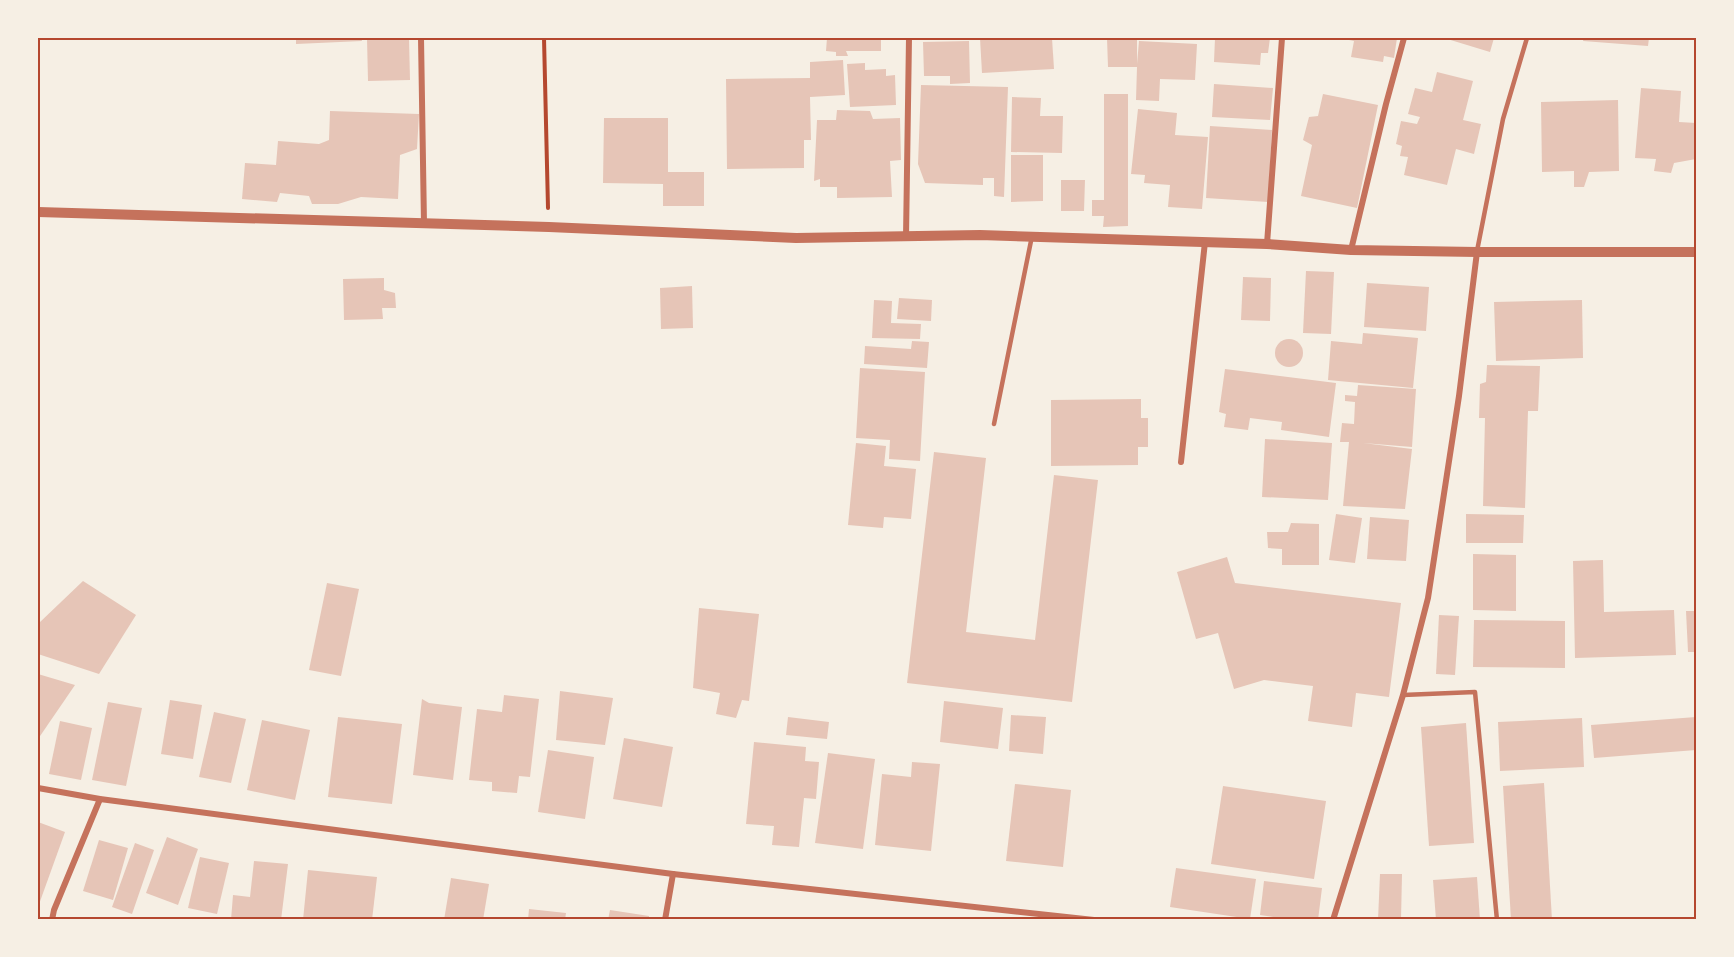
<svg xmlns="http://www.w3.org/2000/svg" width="1734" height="957" font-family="Lato,sans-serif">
<rect width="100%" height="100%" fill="#f6efe4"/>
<g fill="#e6c5b7">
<path d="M296,38h65l1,3 -66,3z"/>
<path d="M367,38h42l1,42 -42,1z"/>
<path d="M827,38h54v13h-35l2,5h-12v-4l-10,-1z"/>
<path d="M980,38h72l2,31 -72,4z"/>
<path d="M1107,38h30v26l2,-23 58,3 -2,36 -35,-1 -1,22 -23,-1 1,-33h-29z"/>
<path d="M1215,38h55l-2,15h-7l-1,12 -46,-3z"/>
<path d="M1339,38h58l-3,20 -10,-2 -1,6 -32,-5 3,-16z"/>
<path d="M1444,38h50l-4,14z"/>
<path d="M1584,38h65l-1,8 -65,-5z"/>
<path d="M969,41l1,42 -20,1v-8h-26l-1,-34z"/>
<path d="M843,60l2,35 -35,2 1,43h-7v28l-77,1 -1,-90 84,-1v-16z"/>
<path d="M865,63v7l21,-1v7l9,-1 1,30 -46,2 -3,-43z"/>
<path d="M1437,72l36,9 -10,39 18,4 -7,30 -18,-5 -9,36 -43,-10 4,-18 -8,-1 2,-10 -6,-2 5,-23 16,3 3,-7 -12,-3 7,-26 17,4z"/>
<path d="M1214,84l59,4 -3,32 -58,-3z"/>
<path d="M921,85l87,2 -4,110 -10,-1v-18h-11v7l-58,-2 -7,-19z"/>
<path d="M1641,88l40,3 -2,31 17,1v36l-22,4 -3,10 -17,-2 2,-12 -21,-1z"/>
<path d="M1104,94h24v132l-25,1 1,-11h-12v-16h12z"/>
<path d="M1323,94l55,11 -21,103 -56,-12 11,-51 -9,-5 6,-23 9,-1z"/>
<path d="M1012,97l29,1 -1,18h23l-1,37 -51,-1z"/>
<path d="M1618,100l1,71 -30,1 -5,15h-10v-16l-32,1 -1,-70z"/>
<path d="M1138,109l39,4 -2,22 33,2 -6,72 -34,-2 2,-22 -26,-2 1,-8 -14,-1z"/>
<path d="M837,110l33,1 3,8 27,-1 1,42 -11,1 2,36 -55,1v-11h-17v-8l-6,2 3,-61h19z"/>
<path d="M330,111l89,3 -2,35 -17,6 -2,44 -37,-2 -23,7h-26l-3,-8 -29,-3 -3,9 -35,-3 3,-36 31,2 2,-24 41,3 10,-4z"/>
<path d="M604,118h64v54h36v34h-41v-22l-60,-1z"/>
<path d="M1210,126l62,4 -4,72 -62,-4z"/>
<path d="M1011,155h32v46l-32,1z"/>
<path d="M1061,180h24l-1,31h-23z"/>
<path d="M1306,271l28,1 -3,62 -28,-1z"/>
<path d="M1243,277l28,1 -1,43 -29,-1z"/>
<path d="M384,278v12l11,3 1,15h-14l1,11 -39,1 -1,-41z"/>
<path d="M1367,283l62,4 -3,44 -62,-4z"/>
<path d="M692,286l1,42 -32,1 -1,-41z"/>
<path d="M899,298l33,2 -1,21 -34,-2z"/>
<path d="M874,300l18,1 -1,22 30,1 -1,15 -48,-1z"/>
<path d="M1582,300l1,58 -87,3 -2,-59z"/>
<path d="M1363,333l55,5 -5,50 -85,-8 3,-39 31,3z"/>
<circle cx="1289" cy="353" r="14"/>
<path d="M912,341l17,1 -2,26 -63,-4 1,-18 46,3z"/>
<path d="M1487,365l53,1 -2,45h-10l-3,97 -42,-2 2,-88h-6l1,-34 6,-2z"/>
<path d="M860,368l65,4 -5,89 -31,-2 1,-19 -34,-2z"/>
<path d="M1225,369l111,14 -7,54 -48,-7 1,-8 -32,-4 -2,12 -24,-3 2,-13 -7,-2z"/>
<path d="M1358,385l58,4 -4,58 -49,-4 49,6 -7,60 -62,-3 6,-64h-9l2,-19 12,1 1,-22 -10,-1v-6l12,1z"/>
<path d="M1141,399v19h7v29h-10v18l-87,1v-66z"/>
<path d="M1265,439l67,4 -4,57 -66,-3z"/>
<path d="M856,443l30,3 -2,20 32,3 -5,50 -27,-2 -1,11 -35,-3z"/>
<path d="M934,452l52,6 -20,174 69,8 19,-165 44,5 -26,222 -165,-19z"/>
<path d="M1336,514l26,4 -7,45 -26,-3z"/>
<path d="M1466,514l58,1 -1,28h-57z"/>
<path d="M1370,517l39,3 -3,41 -39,-2z"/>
<path d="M1291,523l28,1v41h-37v-16l-14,-1 -1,-16h21z"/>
<path d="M1473,554l43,1v56l-43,-1z"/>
<path d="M1227,557l8,26 166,20 -12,94 -33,-4 -4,34 -44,-6 5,-35 -49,-6 -30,9 -16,-56 -22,6 -19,-67z"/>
<path d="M1603,560l1,52 70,-2 2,45 -101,3 -2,-97z"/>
<path d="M83,581l53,34 -37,59 -61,-20v-30z"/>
<path d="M327,583l32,6 -18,87 -32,-6z"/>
<path d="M699,608l60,6 -10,87 -7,-1 -6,18 -20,-4 4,-21 -27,-5z"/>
<path d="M1686,611h10v41h-8z"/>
<path d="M1439,615l20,1 -4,59 -19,-1z"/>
<path d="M1474,620l91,1v47l-92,-1z"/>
<path d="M38,674l37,11 -37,54z"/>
<path d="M560,691l53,7 -8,47 -49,-5z"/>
<path d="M504,695l35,4 -9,78 -11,-1 -2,17 -25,-2v-9l-23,-2 8,-71 25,3z"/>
<path d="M422,699l7,4 33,4 -9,73 -40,-5z"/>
<path d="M170,700l32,5 -9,54 -32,-5z"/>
<path d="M944,701l59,7 -5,41 -58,-7z"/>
<path d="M108,702l34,6 -16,78 -34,-6z"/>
<path d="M214,712l32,7 -15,64 -32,-6z"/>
<path d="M1011,715l35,2 -3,37 -34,-3z"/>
<path d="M338,717l64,7 -10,80 -64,-7z"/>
<path d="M788,717l41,5 -2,17 -41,-4z"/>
<path d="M1696,717v33l-102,8 -3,-33z"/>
<path d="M1582,718l2,49 -84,4 -2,-49z"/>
<path d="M262,720l48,10 -15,70 -48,-10z"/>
<path d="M60,721l32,7 -11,52 -32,-6z"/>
<path d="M1466,723l8,120 -45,3 -8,-119z"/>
<path d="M624,738l49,9 -11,60 -49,-8z"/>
<path d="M754,742l52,5 -1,14 14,1 -3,37 -12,-1 -5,49 -27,-2 2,-19 -28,-2z"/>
<path d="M548,750l46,7 -9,62 -47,-7z"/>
<path d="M828,753l47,6 -12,90 -48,-6z"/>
<path d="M912,762l28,2 -9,87 -56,-6 7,-71 29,3z"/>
<path d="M1544,783l8,137h-41l-8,-134z"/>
<path d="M1015,784l56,6 -8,77 -57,-6z"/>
<path d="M1223,786l103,15 -12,78 -103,-15z"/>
<path d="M38,822l27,10 -27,75z"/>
<path d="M167,837l31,12 -20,56 -32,-12z"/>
<path d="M99,840l29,8 -15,52 -30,-9z"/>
<path d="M135,843l19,7 -22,64 -20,-7z"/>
<path d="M200,857l29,6 -12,51 -29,-6z"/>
<path d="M254,861l34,3 -7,56h-50l2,-25 17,2z"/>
<path d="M1176,868l80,11 -6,40 -80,-12z"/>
<path d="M308,870l69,7 -5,43h-69z"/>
<path d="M1380,874h22l-1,46h-23z"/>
<path d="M1477,877l3,43h-44l-3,-40z"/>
<path d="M451,878l38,6 -6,36h-39z"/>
<path d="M1264,881l58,7 -4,32h-24l-34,-5z"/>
<path d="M529,909l37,4 -1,7h-37z"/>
<path d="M610,910l39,6v4h-41z"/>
</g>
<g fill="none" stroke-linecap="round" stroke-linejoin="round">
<path stroke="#b5482f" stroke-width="4" d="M544,38l4,170"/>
<g stroke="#c5725c" stroke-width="4.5">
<path d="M1477,251l26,-132 24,-81"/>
<path d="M994,424l38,-188"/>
<path d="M1403,695l72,-3 22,228"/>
</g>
<g stroke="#c5725c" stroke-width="6">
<path d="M421,38l3,186"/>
<path d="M906,237l3,-199"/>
<path d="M1267,244l15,-206"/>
<path d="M1351,250l35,-146 18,-66"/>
<path d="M1181,462l24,-220"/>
<path d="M38,788l62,11 573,75 421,46"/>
<path d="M52,920l2,-10 46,-111"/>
<path d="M665,920l8,-46"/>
<path d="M1333,920l70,-225 25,-97 31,-202 18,-144"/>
</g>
<path stroke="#c5725c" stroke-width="10" d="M38,212l511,15 247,11 184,-3 287,9 84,6 126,2h219"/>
</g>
<rect width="1734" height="957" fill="none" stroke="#f6efe4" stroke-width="78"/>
<rect x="39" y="39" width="1656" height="879" fill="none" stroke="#b5482f" stroke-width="2"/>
</svg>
